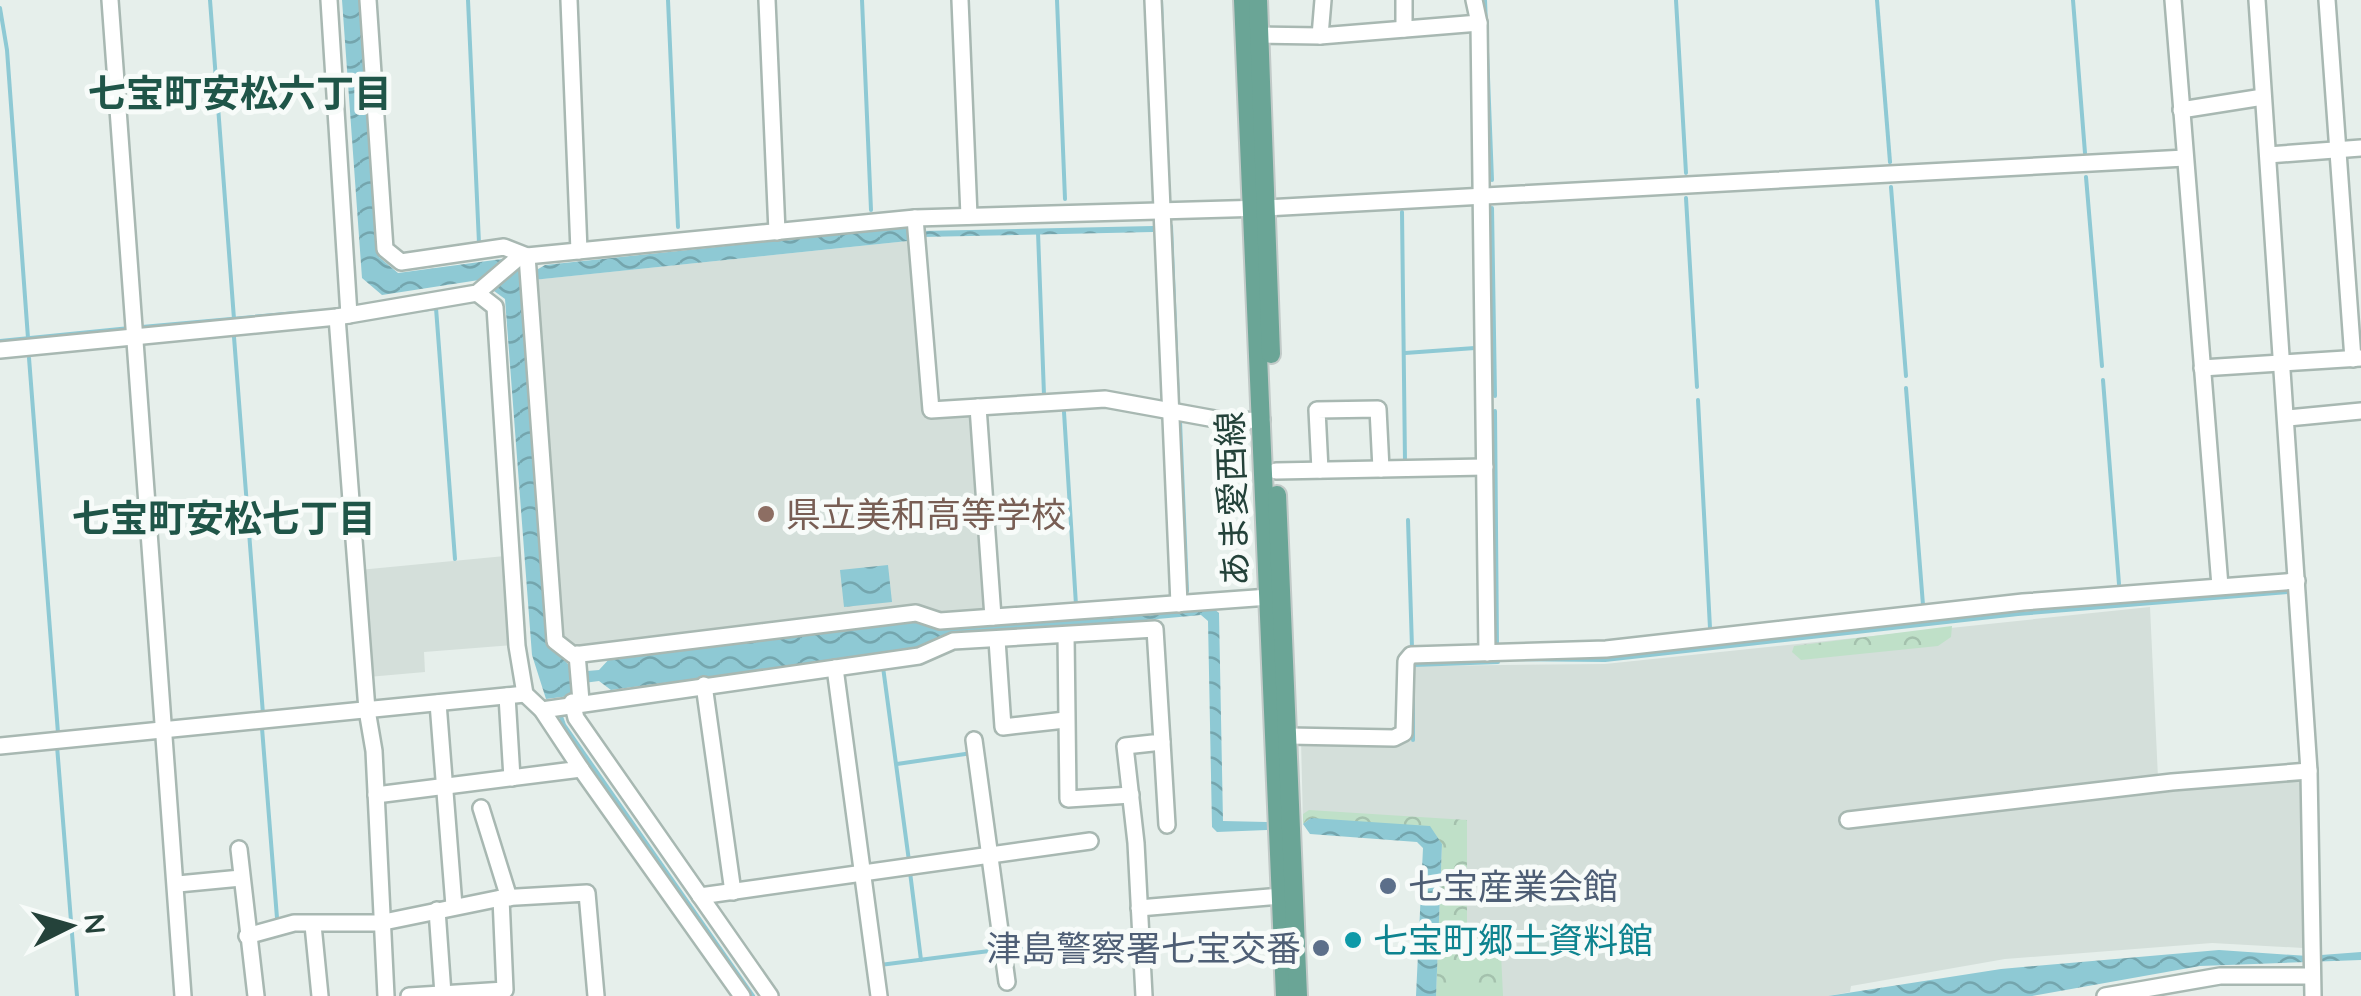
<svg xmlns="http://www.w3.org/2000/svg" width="2361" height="996" font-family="Quicksand,'Noto Sans JP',sans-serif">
<defs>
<pattern id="forest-crowns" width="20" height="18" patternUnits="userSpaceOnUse" patternTransform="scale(2.5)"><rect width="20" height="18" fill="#bfe0c8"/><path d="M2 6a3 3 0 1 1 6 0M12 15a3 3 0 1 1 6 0" fill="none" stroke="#a4c1ad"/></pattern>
<pattern id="water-waves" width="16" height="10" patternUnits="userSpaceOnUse" patternTransform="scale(2.5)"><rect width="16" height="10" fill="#8ec9d4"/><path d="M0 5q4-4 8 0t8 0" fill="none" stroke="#74a5ad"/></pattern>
</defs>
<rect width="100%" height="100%" fill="#e6efeb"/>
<g fill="#d4dfda">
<path d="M908,241l5,2 13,175 49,-3 14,199 -416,37 -14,-11 -27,-360z"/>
<path d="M505,556l7,89 -88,7 1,20 -57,5 -9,-107z"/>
<path d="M2150,607l8,171 10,8 133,-8 4,4 -2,166 -91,-5 -207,16 -154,27 -1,6 -22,4h-392l6,-152 -131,-26 -8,6 -2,-85 113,2v-75l191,-2z"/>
</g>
<g fill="url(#forest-crowns)">
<path d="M1952,626l-1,11 -13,9 -137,14 -9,-8 2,-6z"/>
<path d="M1309,810l158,10v110l33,1 3,65h-67l6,-152 -131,-26 -8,6v-10z"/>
</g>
<g fill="url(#water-waves)">
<path d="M342,0h19l18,257 19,16 104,-14 20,15 28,370 25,28 24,-2 12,-13 303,-38 296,-13 9,7 4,208 44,1v8l-50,2 -5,-5 -4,-206 -7,-6 -263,24 -28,11 -299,40 -12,-9 -23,3 1,11 -31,4 -14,-44 -27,-356 -26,-19 -97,15 -20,-17z"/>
<path d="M1153,226v6l-231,5 -1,-6z"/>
<path d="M906,227l5,6 -3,8 -375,39v-8l12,-7z"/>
<path d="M888,565l4,37 -48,5 -4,-37z"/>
<path d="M1311,818l119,8 12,18 -6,152h-20l7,-148 -6,-6 -107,-8 -7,-10z"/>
<path d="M2219,950l89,6 53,-4v8l-161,6 -168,30h-204l173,-27z"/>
</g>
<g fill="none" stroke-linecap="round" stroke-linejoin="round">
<g stroke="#8ec9d4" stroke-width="4">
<path d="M210,0l24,319"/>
<path d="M468,0l11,243"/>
<path d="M668,0l10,227"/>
<path d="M862,0l9,210"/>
<path d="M1057,0l8,199"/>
<path d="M1161,0l4,115"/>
<path d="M1485,0l7,180"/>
<path d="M1676,0l10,173"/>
<path d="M1877,0l13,162"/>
<path d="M2073,0l12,153"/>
<path d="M0,8l7,42 21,288"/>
<path d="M2086,177l16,189"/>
<path d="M1891,187l15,189"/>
<path d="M1686,198l11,189"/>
<path d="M1492,208l3,188"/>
<path d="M1402,212l3,250"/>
<path d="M1171,226l7,174"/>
<path d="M1038,232l6,163"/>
<path d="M422,310l14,-2 19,251"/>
<path d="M142,327l177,-16"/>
<path d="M234,337l29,377"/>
<path d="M0,341l130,-13"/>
<path d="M1405,353l70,-5"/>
<path d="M29,358l29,375"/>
<path d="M2103,380l16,204"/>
<path d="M1906,388l17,217"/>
<path d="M1698,400l12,228"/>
<path d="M1495,411l2,234"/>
<path d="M1064,412l12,193"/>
<path d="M1180,421l7,170"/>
<path d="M1408,520l4,128"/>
<path d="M1498,659l107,1 413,-46 271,-22"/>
<path d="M1413,665l85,-3"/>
<path d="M883,667l26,194"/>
<path d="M1413,684v56"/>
<path d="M559,711l5,14 189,271"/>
<path d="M262,728l15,190"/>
<path d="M57,746l20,250"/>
<path d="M897,764l75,-11"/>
<path d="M910,872l11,88"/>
<path d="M1012,949l86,-12"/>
<path d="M880,965l117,-15"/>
</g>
<g stroke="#a8b8b2" stroke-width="20">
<g id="minor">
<path d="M110,0l73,996"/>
<path d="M329,0l20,315"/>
<path d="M368,0l17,249 16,13 103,-15 23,9 28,385 18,14 343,-42 24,8 329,-24"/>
<path d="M569,0l10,251"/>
<path d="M767,0l10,232"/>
<path d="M960,0l9,216"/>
<path d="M1153,0l26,604"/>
<path d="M1404,0v29"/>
<path d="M1474,0l5,23 8,630"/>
<path d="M2173,0l47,586"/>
<path d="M2257,0l52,771 4,225"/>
<path d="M2327,0l26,359"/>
<path d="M1259,35l61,1 159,-13"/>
<path d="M1320,36l3,-36"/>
<path d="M2181,110l82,-13"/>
<path d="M2268,155l93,-7"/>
<path d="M915,218l16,192 174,-11 121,22 36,-1"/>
<path d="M337,317l30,393 7,41 12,245"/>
<path d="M0,350l337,-33 140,-24 40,-34 10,-3 388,-38 349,-10 921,-50"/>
<path d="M2202,368l159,-10"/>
<path d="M978,407l15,210"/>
<path d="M2288,418l73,-7"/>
<path d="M1320,470l-3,-60 61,-1 3,60"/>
<path d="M1276,471l209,-4"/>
<path d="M1066,635l2,164 63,-4"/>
<path d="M997,640l6,87 62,-7"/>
<path d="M577,654l4,47"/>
<path d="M835,668l44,328"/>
<path d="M704,685l29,207"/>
<path d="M507,696l5,82"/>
<path d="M572,702l4,16 194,278"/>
<path d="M438,703l16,203"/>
<path d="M542,710l377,-54 34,-15 202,-12 7,113 -37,4 11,97 8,153"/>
<path d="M1289,736l105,2 10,-5 2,-72 5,-6 195,-6 417,-47 274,-21"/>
<path d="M974,740l33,242"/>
<path d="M1162,742l5,83"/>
<path d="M0,746l525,-52"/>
<path d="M581,769l161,227"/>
<path d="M376,795l205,-26 -39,-59 -17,-16 -8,-48 -22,-339 -18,-14"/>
<path d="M481,808l28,90"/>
<path d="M1848,820l324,-38 137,-11"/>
<path d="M239,849l17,147"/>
<path d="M178,884l63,-6"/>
<path d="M700,896l390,-55"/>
<path d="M1139,908l142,-12"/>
<path d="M437,910l6,84"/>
<path d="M313,925l7,71"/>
<path d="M247,936l47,-13h85l122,-25 86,-5 9,103"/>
<path d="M409,996l96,-6 -4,-92"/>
<path d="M2105,996l115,-20h91"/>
</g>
</g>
<g stroke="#c2cac8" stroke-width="22">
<g id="major">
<path d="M1243,0l42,996"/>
<path d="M1258,0l13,354"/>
<path d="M1277,495l21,501"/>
</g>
</g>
<use href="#minor" stroke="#fff" stroke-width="15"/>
<use href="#major" stroke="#6aa596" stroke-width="18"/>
</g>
<circle fill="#8d6e63" stroke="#f7fbf9" stroke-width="4" cx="766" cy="514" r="10"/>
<g fill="#5c6f8a" stroke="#f7fbf9" stroke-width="4">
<circle cx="1388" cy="886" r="10"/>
<circle cx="1321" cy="948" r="10"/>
</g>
<circle fill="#0f9aa8" stroke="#f7fbf9" stroke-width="4" cx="1353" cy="940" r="10"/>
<g text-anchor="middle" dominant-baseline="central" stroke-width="10" stroke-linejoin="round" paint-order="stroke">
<g font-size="35" fill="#24423a" stroke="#f7fbf9">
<text transform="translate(1232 499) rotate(-92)">あま愛西線</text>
</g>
<g font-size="35" fill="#785e54" stroke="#f7fbf9" text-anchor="start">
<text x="786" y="514">県立美和高等学校</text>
</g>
<g font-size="35" fill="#4e5e75" stroke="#f7fbf9" text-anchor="start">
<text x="1408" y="886">七宝産業会館</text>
<text x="1301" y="948" text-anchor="end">津島警察署七宝交番</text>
</g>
<g font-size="35" fill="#0d838f" stroke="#f7fbf9" text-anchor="start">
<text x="1373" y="940">七宝町郷土資料館</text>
</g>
<g font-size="38" font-weight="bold" fill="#1f5548" stroke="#f7fbf9">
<text x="240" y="93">七宝町安松六丁目</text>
<text x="224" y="518">七宝町安松七丁目</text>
</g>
</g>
<g transform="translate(70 926) rotate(85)" stroke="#f7fbf9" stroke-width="8" paint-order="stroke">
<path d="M0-8L18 38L0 25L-18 38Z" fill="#24423a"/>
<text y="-15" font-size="28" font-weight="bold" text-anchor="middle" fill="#24423a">N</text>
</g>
</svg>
